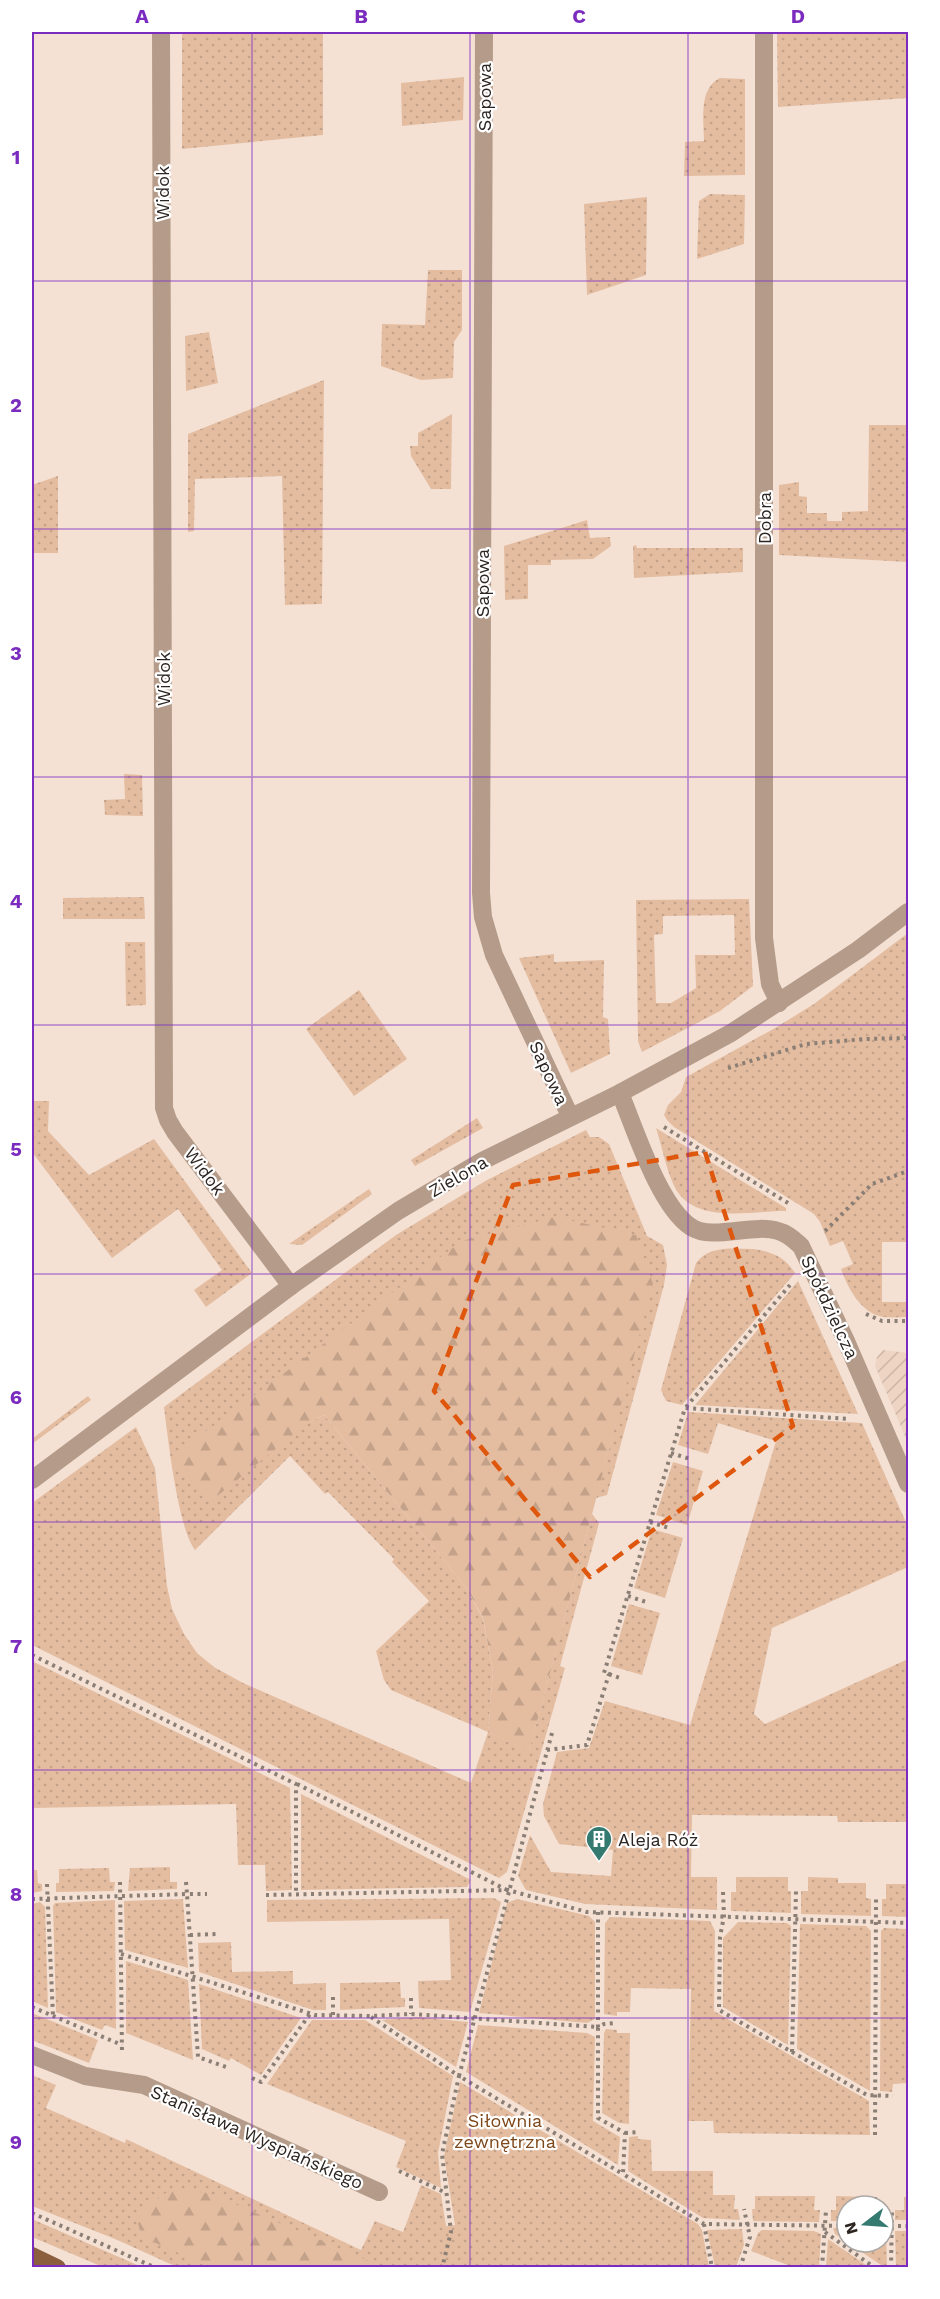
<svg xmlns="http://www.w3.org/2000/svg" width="940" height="2299" font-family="'Work Sans',sans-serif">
<defs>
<pattern id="industrial-furrows" width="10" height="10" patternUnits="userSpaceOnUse" patternTransform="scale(1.5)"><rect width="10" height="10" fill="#edd4c3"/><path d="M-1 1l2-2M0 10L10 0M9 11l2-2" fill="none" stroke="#cbb6a7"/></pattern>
<pattern id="green-dots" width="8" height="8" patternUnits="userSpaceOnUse" patternTransform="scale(1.5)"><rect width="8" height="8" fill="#e4bda1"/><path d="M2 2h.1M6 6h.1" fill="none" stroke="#c4a28a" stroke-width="1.8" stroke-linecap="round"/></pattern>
<pattern id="forest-firs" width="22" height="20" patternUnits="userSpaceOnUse" patternTransform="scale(1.5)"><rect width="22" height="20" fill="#e4bda1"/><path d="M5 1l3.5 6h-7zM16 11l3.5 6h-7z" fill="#c4a28a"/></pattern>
</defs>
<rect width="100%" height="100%" fill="#f4e1d4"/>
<path fill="url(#industrial-furrows)" d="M883,1350l25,3v90l-33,-77 2,-9z"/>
<g fill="url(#green-dots)" fill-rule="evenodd">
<path d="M182,32h141v103l-141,14z"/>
<path d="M777,32h131v66l-130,9z"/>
<path d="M464,77l-1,43 -61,6 -1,-43z"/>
<path d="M720,78l25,1v96l-61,1 1,-34 19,-1c0,-21 -6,-52 16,-63z"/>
<path d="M710,194l35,1 -1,49 -47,15 2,-58z"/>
<path d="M647,197l-1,78 -59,20 -3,-91z"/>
<path d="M428,270h34v60l-8,12 -1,36 -32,2 -40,-14 1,-42 43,1z"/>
<path d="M209,332l9,51 -32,8 -1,-55z"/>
<path d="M324,380l-2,224 -37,1 -3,-129 -87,3 -1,52 -6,1v-98z"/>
<path d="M452,414l-1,75h-20l-20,-33 -1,-10h8v-13z"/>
<path d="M869,425h39v137l-129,-7v-70l20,-3v14l8,1v16h20v8h15v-9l26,-1z"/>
<path d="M58,476v77h-26v-68z"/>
<path d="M587,520l3,18 20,-1 1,9 -18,13 -42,1v5h-23v34l-23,1 -1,-54z"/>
<path d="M636,545l1,3h106v24l-109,6 -1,-32z"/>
<path d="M124,774l18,1 1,41 -38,-1 -1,-15 21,-1z"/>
<path d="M144,897l1,22h-82v-21z"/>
<path d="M749,899l4,87 -33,25 -78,41 -4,-11 -2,-141zM734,915l1,40h-40l1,33 -25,15h-15l-2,-68 9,-1v-18z"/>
<path d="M908,933v309h-26v60h26v15c-7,0 -16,1 -24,0 -23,-3 -36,-29 -43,-48l12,-5 -10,-23 -13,5 -10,-24 -6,-8 -140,-87 -7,-7 -3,-5 4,-10 13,-13 5,-15 89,-49 39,-24z"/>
<path d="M125,942h20l1,63 -20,1z"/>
<path d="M554,954v8l50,-2 -1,57 5,2 2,35 -39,19 -52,-115z"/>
<path d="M359,990l48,69 -53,37 -48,-67z"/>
<path d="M32,1101h17l-1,30 41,44 65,-36 98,134 -46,34 -12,-17 28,-20 -44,-61 -66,49 -80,-106z"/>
<path d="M477,1118l6,10 -68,38 -4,-6z"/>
<path d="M656,1128l130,80v3c-33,0 -84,12 -107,-17 -11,-15 -17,-48 -23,-66z"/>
<path d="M586,1130l4,7h9l10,7 38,92 16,9 4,20 -3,20 -57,210 -11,3 21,-80 18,-183 -327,188 16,-8 141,171 18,33 10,53 -5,60 41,19 63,-237 7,9 -39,143 5,2 -58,204 -8,6 -467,-233v-142l104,-76 19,41 12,118 5,23 12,25 13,19 17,14 29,16 228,100 17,-51 -97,-42 -7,-10 -8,-29 53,-50 -37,-39 2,-3 -66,-67 -3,2 -35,-38 -95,94c-17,-22 -27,-111 -31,-143l232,-172 91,-55z"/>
<path d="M369,1189l3,5 -70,51 -13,-1z"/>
<path d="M754,1249c18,3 31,8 41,24l-113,132 -16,-4 -5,-11 35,-127c14,-18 37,-14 58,-14z"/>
<path d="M798,1281l60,133 -163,-9z"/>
<path d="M88,1396l3,4 -59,44v-5z"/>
<path d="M688,1412l174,11 46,104v40l-136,61 -18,86 11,10 143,-65v163h-70l-1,-6 -145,-1 -1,62h26v33l-132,-6 -59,-14 -8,-14 12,-41 21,37 60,4 2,-26 -54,-6 -15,-28 -1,-12 14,-52 32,-4 16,-47 85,24 86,-284 -58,-18 -10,31 -30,-9z"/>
<path d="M673,1462l30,9 -16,54 -31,-10z"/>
<path d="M652,1529l31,9 -18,60 -31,-10z"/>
<path d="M629,1604l31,9 -18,62 -31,-9z"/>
<path d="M32,1661l258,127 2,102 -26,1 -1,-26h-27l-2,-61 -204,4z"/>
<path d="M301,1794l170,86 -4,7 -166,3z"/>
<path d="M170,1867v15h7v7l-49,2 2,-23z"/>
<path d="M109,1868l1,14h5l-1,9 -58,1v-9h3v-14z"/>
<path d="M32,1870h5l1,13 4,1v7l-10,2z"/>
<path d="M736,1877h52v14h3v22l-60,-2v-19h5z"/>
<path d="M808,1877l30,1v5h28v15l5,1v17l-70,-2v-23h7z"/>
<path d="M886,1884h22v33l-26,-1v-17h4z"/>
<path d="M494,1898l7,4 -31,110 -51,-4 -1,-27 33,-1 -2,-61 -182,3v-22z"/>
<path d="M183,1899l5,69 -63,-18 -1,-49z"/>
<path d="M517,1899l72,17 6,6v97l-8,4 -108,-10 28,-110z"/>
<path d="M115,1900l1,129 -11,-4 -3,5 -46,-18 -3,-106 2,-3z"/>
<path d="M40,1902l5,5 3,101 -16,-7v-97z"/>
<path d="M610,1917l100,4 5,10 -1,80 155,90 1,34 -156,-2 -1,-12h-25l3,-132 -60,-1 -1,24h-13v4l-13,-2 1,-91z"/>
<path d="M738,1922l49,1 4,3 -3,119 -65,-38v-69z"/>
<path d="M800,1924l66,2 5,5 -1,160 -73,-42z"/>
<path d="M884,1928l24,1 -1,154 -14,1 -1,8 -12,-1 1,-160z"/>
<path d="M231,1942l1,30 61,-1v13l33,-1v27h-13l-114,-38 -1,-29z"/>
<path d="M126,1961l62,19 5,80 -67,-27z"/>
<path d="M400,1982l1,16h4v9l-65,3v-27z"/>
<path d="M199,1984l102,34 -40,57 -30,-17 -2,3 -27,-12z"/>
<path d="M32,2013l66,27 -9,23 -57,-23z"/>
<path d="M418,2017l50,5 -12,45 -74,-47z"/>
<path d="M312,2020h53l88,56 -15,77 3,35 -45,-21 10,-26 -139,-57z"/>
<path d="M478,2025l109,8 8,4 -2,84 27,16 -2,28 -152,-93z"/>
<path d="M606,2029l11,1v3h13l-1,91 -10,-1 -17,-10 2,-80z"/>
<path d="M32,2075l24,10 -10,23 79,35 1,-4 235,111 14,-29 28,11 18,-47 20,9 5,32 9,-1 -11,-69 16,-74 238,142 4,6 7,37h-532l-62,-28 -83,-33z"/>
<path d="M638,2136v3l13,1 1,31h61v24h22l-1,14h4l2,11 -37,-2 -75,-47 1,-34z"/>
<path d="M755,2196h60l-1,14h6l-1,12 -66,-1 -1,-12h3z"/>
<path d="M836,2196l35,1v9h-24v15h-16v-11h5z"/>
<path d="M904,2197h4v23h-13v-10h9z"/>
<path d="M32,2219l110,48h-39l-71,-30z"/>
<path d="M833,2228l14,1v13h36v-12h3l1,37 -6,-2 -46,-31z"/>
<path d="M742,2229l2,16 -8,22h-21l-8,-37z"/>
<path d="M762,2230l52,1 7,3 -2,33h-26l-42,-16 7,-18z"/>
<path d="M895,2231h13v36h-12z"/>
<path d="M828,2239l41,28h-43z"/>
</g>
<g fill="url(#forest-firs)">
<path d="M555,1217l81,18 17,49 -124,468 -41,-20 5,-60 -10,-54 -18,-32 -141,-171 -16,8 -97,78 -40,-44 291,-216z"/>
<path d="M171,2189l38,4 174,74h-173l-68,-30 -5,-17 13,-15z"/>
</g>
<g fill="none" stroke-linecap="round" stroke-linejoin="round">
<g stroke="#8a7e75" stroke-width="4" stroke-dasharray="3 4.5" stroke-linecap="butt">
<path d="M728,1068l78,-24 59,-5 43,-1"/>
<path d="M664,1127l124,76"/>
<path d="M825,1231l47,-47 36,-13"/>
<path d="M866,1314l16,7h26"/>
<path d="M686,1407l104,-122"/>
<path d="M671,1453l19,6"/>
<path d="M650,1522l19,6"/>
<path d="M628,1596l18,6"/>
<path d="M32,1655l264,129v111"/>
<path d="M609,1674l14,5"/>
<path d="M552,1733l-93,343 164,98"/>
<path d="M547,1750l40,-5 22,-71 -5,-1 81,-265 165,11"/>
<path d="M297,1784l210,106"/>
<path d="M120,1882l2,172"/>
<path d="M186,1882l1,12h20"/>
<path d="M47,1884l6,132"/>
<path d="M723,1892l1,24 -4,21 -1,73 148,85 26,1"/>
<path d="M266,1895l242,-5 79,22 321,11"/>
<path d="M32,1899l155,-5 11,163 28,10"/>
<path d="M598,1912v115l6,-3 12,-1"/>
<path d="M190,1935l26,-1"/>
<path d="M121,1954l194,61 55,1 41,-2 187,13v91l27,15 -2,41 81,50 143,2"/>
<path d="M333,1997v19"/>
<path d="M411,1998v16"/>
<path d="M32,2007l90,38"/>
<path d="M371,2017l88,59 -17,78 9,78 -9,36"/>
<path d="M792,2052l4,-161"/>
<path d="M252,2078l9,4 49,-68"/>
<path d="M625,2133l13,-1"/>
<path d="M875,2135l1,-236"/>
<path d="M399,2171l45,21"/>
<path d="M875,2197v9"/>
<path d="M32,2213l124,55"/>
<path d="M704,2224l8,44"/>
<path d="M883,2226h25"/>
<path d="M825,2232l50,36"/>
<path d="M740,2268l10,-31 -6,-28"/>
<path d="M822,2268l4,-58"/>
<path d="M891,2268l1,-58"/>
</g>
<g stroke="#b59c8a" stroke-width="18">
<path d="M161,32l3,1076 4,12 7,12 116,154"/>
<path d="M484,32l-3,861 2,24 11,38 76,161"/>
<path d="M764,32v906l6,46 9,19"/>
<path d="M620,1093c15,36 39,113 71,134 21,14 62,-4 87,4 9,2 16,9 23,15l45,95 62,143"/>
<path d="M32,1480l259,-194 107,-75 84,-50 138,-68 111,-60 127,-83 50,-38"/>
<path d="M32,2055l53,21 59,9 235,107"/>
</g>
<path stroke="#8b5f3e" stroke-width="18" d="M32,2256l25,12"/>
</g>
<path fill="none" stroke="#df560d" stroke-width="4.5" stroke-dasharray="12 8" stroke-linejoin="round" d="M705,1152l88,274 -203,151 -156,-186 79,-206z"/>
<path fill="none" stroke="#7b2cbf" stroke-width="1.5" stroke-opacity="0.55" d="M252,32v2236M470,32v2236M688,32v2236M32,281h876M32,529h876M32,777h876M32,1025h876M32,1274h876M32,1522h876M32,1770h876M32,2018h876"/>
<defs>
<g id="building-pin" transform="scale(1.35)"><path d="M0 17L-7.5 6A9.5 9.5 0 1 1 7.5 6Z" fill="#347a71" stroke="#fff"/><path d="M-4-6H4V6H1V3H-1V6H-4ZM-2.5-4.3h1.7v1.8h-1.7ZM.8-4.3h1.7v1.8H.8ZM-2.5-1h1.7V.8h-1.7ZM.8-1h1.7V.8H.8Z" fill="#fff"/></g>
</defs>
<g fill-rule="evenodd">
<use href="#building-pin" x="599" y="1839"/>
</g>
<g text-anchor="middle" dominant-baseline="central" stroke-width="4.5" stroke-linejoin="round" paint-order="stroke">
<g font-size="18" fill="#2c2521" stroke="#fff">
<text transform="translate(484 97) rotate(-90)">Sapowa</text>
<text transform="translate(162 193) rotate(-90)">Widok</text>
<text transform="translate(764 518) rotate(-90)">Dobra</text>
<text transform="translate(482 583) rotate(-90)">Sapowa</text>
<text transform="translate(163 679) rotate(-90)">Widok</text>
<text transform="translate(549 1073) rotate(65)">Sapowa</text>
<text transform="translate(205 1171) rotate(53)">Widok</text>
<text transform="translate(458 1176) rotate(-30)">Zielona</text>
<text transform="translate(830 1307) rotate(65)">Spółdzielcza</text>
<text transform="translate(257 2137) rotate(24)">Stanisława Wyspiańskiego</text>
</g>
<g font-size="18" fill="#2c2521" stroke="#fff" text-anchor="start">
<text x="618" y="1839">Aleja Róż</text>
</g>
<g font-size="18" fill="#7d471a" stroke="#fff">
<text x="505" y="2120">Siłownia<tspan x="505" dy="21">zewnętrzna</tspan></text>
</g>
</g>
<rect width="940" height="2299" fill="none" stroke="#ffffff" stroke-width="66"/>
<g transform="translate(865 2224) rotate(253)"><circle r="28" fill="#ffffff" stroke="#aba8a6" stroke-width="1.5"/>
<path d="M0-4.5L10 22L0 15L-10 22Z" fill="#347a71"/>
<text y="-9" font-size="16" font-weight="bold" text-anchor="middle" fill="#2c2521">N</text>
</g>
<rect x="33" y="33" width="874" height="2233" fill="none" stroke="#7b2cbf" stroke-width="2"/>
<g font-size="20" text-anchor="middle" font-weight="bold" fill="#7b2cbf">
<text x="142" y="23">A</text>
<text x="361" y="23">B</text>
<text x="579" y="23">C</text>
<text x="798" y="23">D</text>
<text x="16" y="164">1</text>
<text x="16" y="412">2</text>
<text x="16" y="660">3</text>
<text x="16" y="908">4</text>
<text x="16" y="1156">5</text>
<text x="16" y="1404">6</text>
<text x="16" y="1653">7</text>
<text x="16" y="1901">8</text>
<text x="16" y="2149">9</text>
</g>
</svg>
